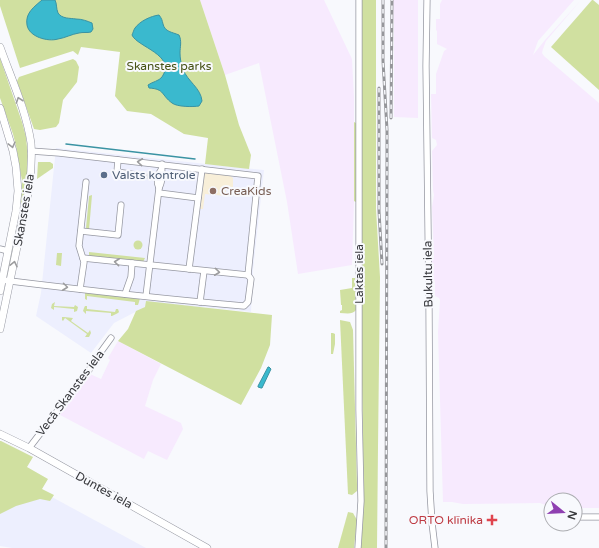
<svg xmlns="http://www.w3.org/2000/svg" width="599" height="548" font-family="'Varela Round',sans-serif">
<rect width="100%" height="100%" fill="#f8f9fd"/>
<g fill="#edeffe">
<path d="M56,148l208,22 -11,100 -2,42 -47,-5h-59l-31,16 -23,30 -55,-37 5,-23z"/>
<path d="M0,474l39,16 107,58h-134l-12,-2z"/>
</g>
<g fill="#f7eafe">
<path d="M200,0h124l28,59 2,38v104l-2,64 -54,9 -11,-72 -28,-139 -34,12z"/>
<path d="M393,0h25v118l-24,-1v-93z"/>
<path d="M442,0h132l-36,41 -5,14 12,-15 36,-40 -35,41 -3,8 -1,4 2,3 55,47v405h-24v-8h-24v7l-11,-4 -77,1 -11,-2h-9l-5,-170 2,-32 -1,-2 -4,-2v-14l-2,-4 -1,-13v-5l2,-3 -2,-50 2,-12 -1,-5 -1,-39 5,-6 -1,-5 -4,-2 -1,-44h5v-20l8,-23 3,-2 -10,-5v-13l-1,-1v-11h4v-15z"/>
<path d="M118,341l43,23 -8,16 -8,26 36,17 2,6 -16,31 -19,-9 -4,8 -84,-44 30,-41 11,5 9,-19 -2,-2z"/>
</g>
<path fill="#f8efd9" d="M204,172l24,2 5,4v11h-7v7l-21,-2 -2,15h-4z"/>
<g fill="#d0e0a0">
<path d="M0,0h200l25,75 14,50 12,30 -2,14 -44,-5 3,-26 -24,-4 -33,-20 -24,-3 -12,-15 5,-44 -39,-5 -3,8 -5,-4 -53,17 -20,-62z"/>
<path d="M362,0h14v209l4,68 -2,170 -1,101h-16l3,-45 -2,-119z"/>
<path d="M592,0h1l6,5v85l-48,-43z"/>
<path d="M0,58l22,64 4,15 2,20 -1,29 -18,90h-2l14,-66 1,-29 -6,-35 -3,-12 -13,-36z"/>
<path d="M73,59l3,2 3,6 -2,15 -14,18 -4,23 -3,4 -16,3 -6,-1 -17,-48 2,-4z"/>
<path d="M354,122l2,1v79l-2,-1z"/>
<path d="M38,162h12l3,2v4l-16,11z"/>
<path d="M92,195l-3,35 -3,-2 3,-32z"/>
<circle cx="138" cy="245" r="4.5"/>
<path d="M89,252l56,6 -2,4 -54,-6z"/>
<path d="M57,253h5l-1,13 -5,-1z"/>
<path d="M352,278h3l1,32c-4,5 -10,3 -16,3v-2l2,-1v-5h-1l-1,-15 12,-2z"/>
<path d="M85,292l55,6 -1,4 -1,3h-3v-3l-48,-6v4l-2,-1z"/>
<path d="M146,301l126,14 -2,30 -9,23 -20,37 -123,-64 10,-12 8,-18 9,-4z"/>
<path d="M55,302l-1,4 20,1 1,-2 3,2 -1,4 -3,1v-3l-20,-2v3l-3,-2 1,-4z"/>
<path d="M85,306h2v3l28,3 1,-3h2l1,3 -1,1 -6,3h-1v-3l-25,-2v3l-3,-3 1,-3z"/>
<path d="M62,317h2l9,1 -2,3 17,12 2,-3 1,3 -2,4h-4l2,-3 -22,-16 -2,3 -1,-1z"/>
<path d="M340,320l10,2 3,8 4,155v6l-5,4 -4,-1z"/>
<path d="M331,333h2l2,1v10l-2,10h-2z"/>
<path d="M0,441h1l32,16 -6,10 21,12 -6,10 12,6 -4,6 -10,-2 -24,7 -16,8z"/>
<path d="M348,512l5,1 4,7 -3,28h-16z"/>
</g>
<g fill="#3ab9ce" stroke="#3a93a3">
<path d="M42,0h13c2,4 1,8 3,13 4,6 12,5 18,6 6,0 11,2 16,4l1,6 -2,3c-4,1 -8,0 -12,1 -7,1 -14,5 -21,6 -10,3 -29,-2 -31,-14 -2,-12 7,-18 15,-25z"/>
<path d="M159,15c3,4 3,5 4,9 2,8 9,8 16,11 3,6 1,12 1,18 0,5 1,11 3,16 4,12 18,19 19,32l-3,5c-6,1 -22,1 -27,-3 -11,-8 -7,-14 -23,-15l-1,-3c4,-3 11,-4 14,-8 15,-22 -25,-30 -30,-42 1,-2 2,-6 3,-7 5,-7 16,-12 24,-13z"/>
<path d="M268,367h1l2,2 -9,19h-1l-3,-1v-1z"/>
</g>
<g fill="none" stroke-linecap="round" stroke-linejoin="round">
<path stroke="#3a93a3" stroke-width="1.5" d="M66,144l129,15"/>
<path stroke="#d2d3d7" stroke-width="5.5" stroke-dasharray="5.5 3" stroke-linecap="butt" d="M137,175l15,2"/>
<g stroke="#9698a2" stroke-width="7">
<g id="minor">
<path d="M427,0l-1,66 3,240 1,185 2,32 3,25"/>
<path d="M118,160l-1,12 20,3"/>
<path d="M159,188c-3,-6 -2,-13 2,-18"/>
<path d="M159,193l39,5"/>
<path d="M81,231l37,4 3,-30"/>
<path d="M0,249l8,2"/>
<path d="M83,258l165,17"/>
<path d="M189,269l13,-100"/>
<path d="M2,280c81,10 161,19 242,26l4,-4 3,-23 -3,-4 10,-99 -199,-23 -28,-2"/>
<path d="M80,289l4,-27 -5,-16 7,-64"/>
<path d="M125,294l6,-17 1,-14"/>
<path d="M146,296l13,-108c5,-9 2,-14 3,-24"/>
<path d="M200,302l4,-31"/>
<path d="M29,448l60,-78 6,-10 16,-22"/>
<path d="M575,517h24"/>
<path d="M358,548l3,-47 -2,-91v-410"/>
</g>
</g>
<g stroke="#9698a2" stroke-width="8">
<g id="major">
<path d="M0,47c11,31 26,63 31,96 1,16 0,31 -2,46l-29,140"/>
<path d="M0,108l13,43 3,16 2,24 -2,20 -16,80"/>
<path d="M0,434l29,14 178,100"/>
</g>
</g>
<use href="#minor" stroke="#fff" stroke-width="5.5"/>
<use href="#major" stroke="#fff" stroke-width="7"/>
<g stroke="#95969a" stroke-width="3">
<g id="rail">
<path d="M383,0v61l4,69v28l-1,390"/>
<path d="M379,88v123l3,53"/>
<path d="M391,118l1,-118"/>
</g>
</g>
<use href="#rail" stroke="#f8f9fd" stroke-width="1.5" stroke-dasharray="4.5" stroke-linecap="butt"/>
</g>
<defs><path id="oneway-chevron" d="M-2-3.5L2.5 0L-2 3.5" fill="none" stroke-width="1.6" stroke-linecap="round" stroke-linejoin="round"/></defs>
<g stroke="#9c9c9e">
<use href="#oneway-chevron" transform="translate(19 100) rotate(-109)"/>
<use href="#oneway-chevron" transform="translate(12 145) rotate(76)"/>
<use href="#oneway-chevron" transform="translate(140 162) rotate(-174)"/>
<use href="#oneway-chevron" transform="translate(117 262) rotate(-174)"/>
<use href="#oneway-chevron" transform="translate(14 264) rotate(-78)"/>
<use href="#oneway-chevron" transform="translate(217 272) rotate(6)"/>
<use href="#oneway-chevron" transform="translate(65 287) rotate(7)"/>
</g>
<circle fill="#5c6f8a" stroke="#f8f9fd" stroke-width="1.5" cx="104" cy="175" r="4"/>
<circle fill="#8d6e63" stroke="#f8f9fd" stroke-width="1.5" cx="213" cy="191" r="4"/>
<path fill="#e0444e" stroke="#f8f9fd" stroke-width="1.5" d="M490 514h4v4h4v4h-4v4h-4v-4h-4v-4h4z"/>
<g text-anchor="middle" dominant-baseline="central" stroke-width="4" stroke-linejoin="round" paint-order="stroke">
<g font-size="12" fill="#475216" stroke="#f8f9fd">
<text x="169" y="66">Skanstes parks</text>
</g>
<g font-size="12" fill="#4e5e75" stroke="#f8f9fd" text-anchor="start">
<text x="112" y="175">Valsts kontrole</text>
</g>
<g font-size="12" fill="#785e54" stroke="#f8f9fd" text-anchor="start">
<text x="221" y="191">CreaKids</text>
</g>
<g font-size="12" fill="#393a3e" stroke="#f8f9fd">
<text transform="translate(24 210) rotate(-80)">Skanstes iela</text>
<text transform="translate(359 274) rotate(-90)">Laktas iela</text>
<text transform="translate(428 274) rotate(-91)">Bukultu iela</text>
<text transform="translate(70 393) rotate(-53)">Vecā Skanstes iela</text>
<text transform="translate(104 490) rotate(29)">Duntes iela</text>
</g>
<g font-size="12" fill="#be3a42" stroke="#f8f9fd" text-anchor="end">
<text x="483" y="520">ORTO klīnika</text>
</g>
</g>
<g transform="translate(563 512) rotate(108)"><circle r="19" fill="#f8f9fd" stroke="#acadb1"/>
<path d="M0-3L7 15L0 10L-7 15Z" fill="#8f40b1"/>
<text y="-6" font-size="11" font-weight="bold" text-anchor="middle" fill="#393a3e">N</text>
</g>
</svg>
